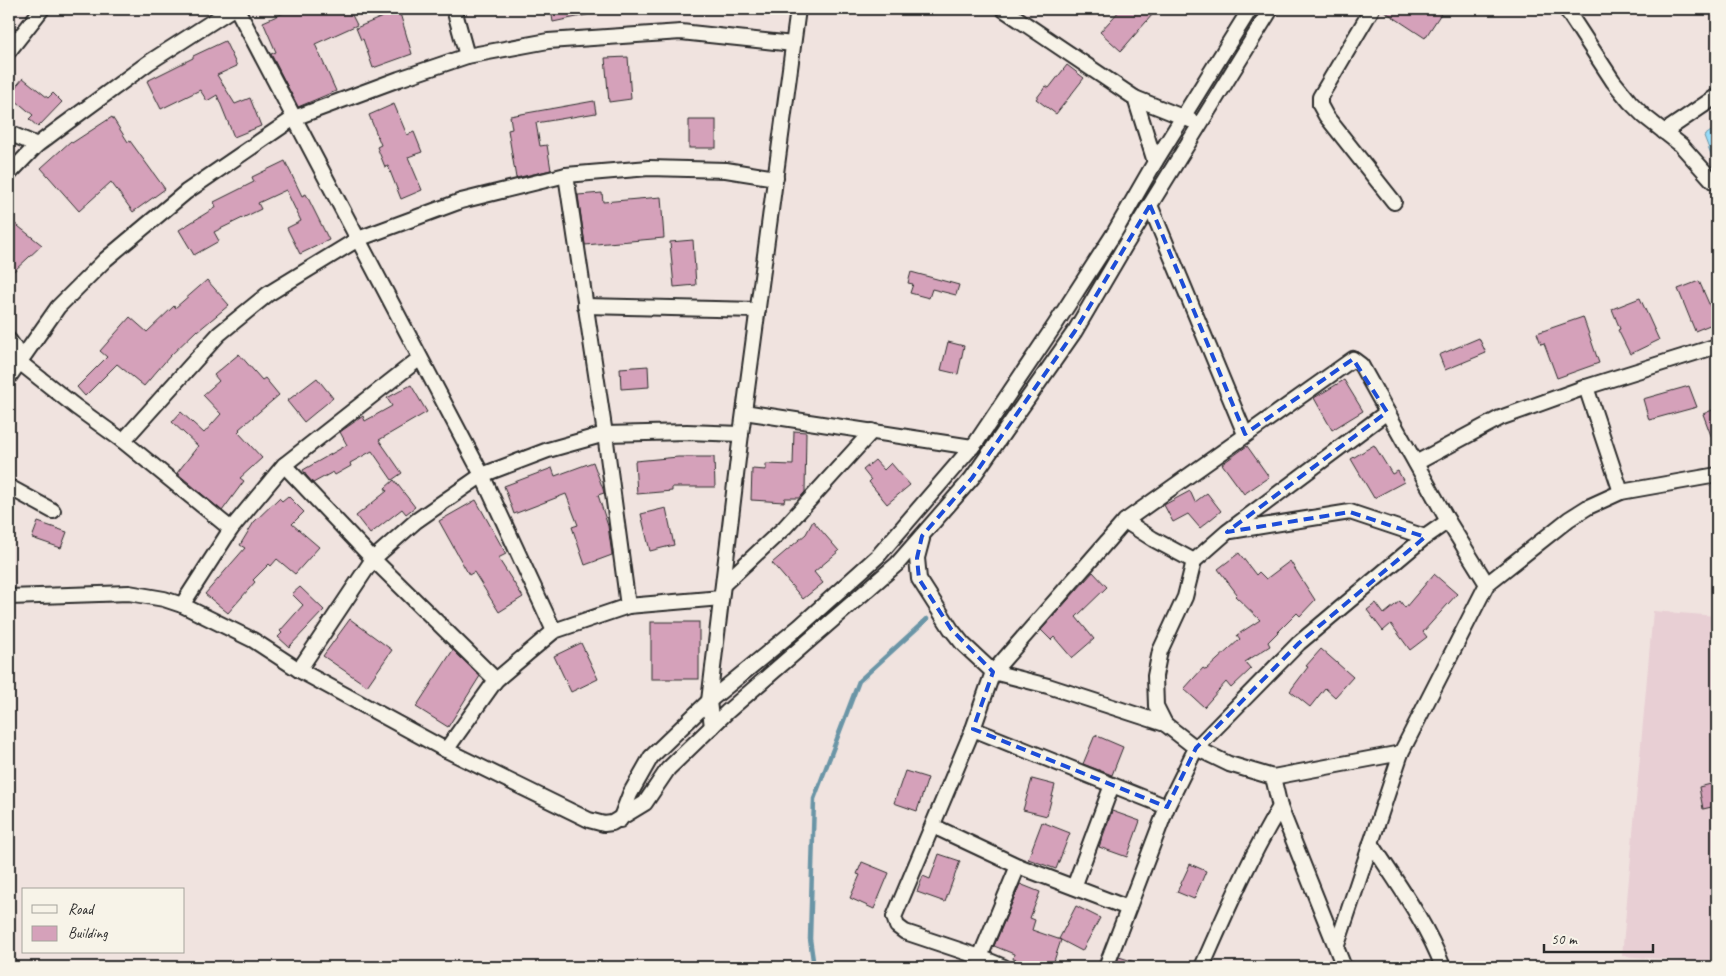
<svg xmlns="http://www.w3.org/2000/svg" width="1726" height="976" font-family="Caveat,sans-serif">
<rect width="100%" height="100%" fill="#f0e3df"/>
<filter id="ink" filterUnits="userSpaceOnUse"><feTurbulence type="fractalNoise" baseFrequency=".02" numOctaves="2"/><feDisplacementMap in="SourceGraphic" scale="10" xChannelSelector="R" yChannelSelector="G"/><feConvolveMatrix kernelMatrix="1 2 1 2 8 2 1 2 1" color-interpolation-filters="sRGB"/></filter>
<g filter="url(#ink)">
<path fill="#e8cfd4" d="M1653,611l64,5v347l-95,-7z"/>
<path fill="#96dbf8" stroke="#6b95a6" d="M1717,127v39l-1,1 -12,-31z"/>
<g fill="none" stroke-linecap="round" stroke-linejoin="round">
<path stroke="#6b95a6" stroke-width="4.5" d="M814,967l-4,-28 4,-140 45,-118 68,-62"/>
</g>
<g fill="#d5a1ba" stroke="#2b2b2b">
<path d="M293,9h56l8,16 -42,19 21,47 -38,16 -27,-53 5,-2 -13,-30z"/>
<path d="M551,9h39l1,5 -38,8z"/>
<path d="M1121,9h23l8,6 -31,36 -21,-19z"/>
<path d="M1381,9h63l-19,29z"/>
<path d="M399,10l13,44 -39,14 -10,-29 -2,1 -5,-12z"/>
<path d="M225,41l12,25 -20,9 18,29 15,-6 11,28 -27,11 -17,-42 -10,6 -7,-11 -39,19 -14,-28 46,-23v-2z"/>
<path d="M628,57l3,42 -22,3 -4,-44z"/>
<path d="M1067,65l17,13 -28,36 -20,-15 10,-13 3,2z"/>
<path d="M23,78l25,20 5,-5 9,9 -24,25 -9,-8 4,-4 -24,-20z"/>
<path d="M594,101l2,12 -60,10 4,23 7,-1 4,25 -35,8 -8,-48 4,-1 -2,-13z"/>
<path d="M394,104l13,31 7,-3 8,20 -14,5 14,33 -21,9 -13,-33 -3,1 -8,-20 4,-2 -12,-30z"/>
<path d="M112,117l16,25 2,-1 35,48 -32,23 -22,-30 -32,29 -38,-43 30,-27 1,2z"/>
<rect x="689" y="120" width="27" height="28"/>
<path d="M285,161l17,35 4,-2 23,46 -29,14 -13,-26 14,-7 -15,-31 -28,13 3,6 -47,23 5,9 -25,14 -15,-25 37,-23 -2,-5 40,-20 -2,-5z"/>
<path d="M602,193l1,9 58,-5 3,41 -79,7 -7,-50z"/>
<path d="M9,219l33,26 -28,26 -5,-6z"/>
<path d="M693,240l3,45 -22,2 -4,-45z"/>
<path d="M911,272l48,13 -3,10 -24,-6 -3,9 -19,-5 3,-9 -5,-1z"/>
<path d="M207,280l22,25 -31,26 -1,-1 -27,26 -26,30 -27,-22 -32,32 -8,-9 30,-30 -7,-6 30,-34 17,15 27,-26 1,2z"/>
<path d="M1699,281l18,41 -22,9 -17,-42z"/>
<path d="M1640,298l19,42 -29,14 -12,-24 2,-1 -8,-20z"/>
<path d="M1583,317l16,46 -42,15 -13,-35 -3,1 -4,-11z"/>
<path d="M1479,338l7,15 -41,17 -6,-15z"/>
<path d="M948,342l16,4 -6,28 -17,-4z"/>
<path d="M239,354l23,26 3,-2 14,17 -40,34 1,1 -2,2 24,26 -22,20 4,3 -22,30 -45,-38 21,-27 -26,-24 9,-10 23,21 17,-19 -18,-19 16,-14 -5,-6z"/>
<path d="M648,366l1,21 -28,2 -1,-21z"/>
<path d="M317,378l16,20 -29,24 -17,-21z"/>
<path d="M1344,380l19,31 -31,19 -18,-32z"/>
<path d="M411,385l16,27 -48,28 23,33 -10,7 -20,-29 -22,12 1,3 -16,9 -2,-3 -20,11 -7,-8 -3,-5 44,-25 -7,-13 23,-16 2,5 27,-15 -5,-8z"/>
<path d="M1689,386l8,21 -48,13 -6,-21z"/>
<path d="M1717,408v41h-1l-13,-35z"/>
<path d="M794,431l12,1 -1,60 -5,6h-15l-1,4 -33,-2 1,-31 14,1v-6l27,1z"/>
<path d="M1374,445l18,29 6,-3 6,11 -30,16 -23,-39z"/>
<path d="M1247,446l22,31 -25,17 -22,-30z"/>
<path d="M678,457h36l1,30h-43v4l-35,3 -2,-33z"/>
<path d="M875,460l9,10 7,-7 19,22 -23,19 -18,-22 2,-2 -8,-10z"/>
<path d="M593,462l10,27 1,4 -6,2 10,31 4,29 -27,10 -13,-38 6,-2 -12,-31 -52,20 -10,-28 48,-18 3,8z"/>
<path d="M394,480l21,27 -9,7 -4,-5 -32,25 -14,-18 31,-25 -2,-3z"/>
<path d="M1190,491l5,11 12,-9 14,18 -21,17 -12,-14 -15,8 -9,-17z"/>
<path d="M288,496l16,16 -12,12 27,23 -24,27 -18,-15 -6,7 -2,-2 -16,16 2,2 -27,31 -23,-19 40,-46 -5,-3 14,-23 25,-24 3,3z"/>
<path d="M476,500l30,54 -8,4 25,39 -24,15 -25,-40 -5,3 -30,-54z"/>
<path d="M666,508l8,37 -24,6 -9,-37z"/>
<path d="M813,521l26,30 -25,21 9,11 -20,16 -31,-36 34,-29z"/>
<path d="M38,522l29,10 -6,16 -29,-10z"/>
<path d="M1239,553l17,22 3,-3 7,7 24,-18 25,39 -15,16 -3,-3 -29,29 2,4 -25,16 6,7 -20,19 -5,-6 -22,25 -20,-18 19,-21 3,2 34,-31 -3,-4 23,-15 -25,-24 2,-2 -19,-25z"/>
<path d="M1093,572l14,15 -31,30 18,22 -22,19 -18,-21 -3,3 -10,-10z"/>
<path d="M1434,574l23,20 -34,38 4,5 -17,13 -19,-26 -8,7 -16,-21 9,-7 8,11 16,-13 5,7z"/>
<path d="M300,587l24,23 -35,37 -11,-10 4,-4 -2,-2 23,-26 -11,-11z"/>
<path d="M350,619l42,31 -25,36 -44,-30z"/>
<rect x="651" y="622" width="48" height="57"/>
<path d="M581,643l17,36 -27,13 -17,-36z"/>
<path d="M1321,649l32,28 -18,20 -10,-9 -15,19 -20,-16 18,-24 -2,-1z"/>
<path d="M453,650l27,26 -32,51 -32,-20z"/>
<path d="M1095,735l28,12 -11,28 -29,-11z"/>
<path d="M905,771l23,7 -11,33 -23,-8z"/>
<path d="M1032,779l23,6 -8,31 -24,-6z"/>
<path d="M1711,784l5,22 -13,3 -4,-22z"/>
<path d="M1112,811l28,10 -13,36 -28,-10z"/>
<path d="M1042,822l28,11 -14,36 -28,-10z"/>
<path d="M939,854l21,7 -15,41 -28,-10 6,-16 7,3z"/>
<path d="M862,862l27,11 -15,36 -24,-11 10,-23 -3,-1z"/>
<path d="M1190,864l16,7 -12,28 -17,-7z"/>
<path d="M1020,884l20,8 -10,26 5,2 -3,10 29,10 -2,-1 17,-33 24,12 -18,33 -21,-11 -9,27h-26l1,-4 -14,-4 1,-5 -20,-8z"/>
<path d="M1119,957l26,8 -1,2h-29z"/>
</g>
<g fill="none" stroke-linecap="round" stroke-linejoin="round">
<g stroke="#2b2b2b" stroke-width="18">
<g id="minor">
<path d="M237,9l245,466 72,156"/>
<path d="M454,9l13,47"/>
<path d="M1003,9l132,89 55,22"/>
<path d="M1372,9l-52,88v8l6,11 68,86"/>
<path d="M1566,9l47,72 17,21 14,14 37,29 32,36 4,1"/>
<path d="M9,51l33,-42"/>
<path d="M1135,98l20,64"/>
<path d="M1664,132l53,-36"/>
<path d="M9,133l28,12"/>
<path d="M9,174l28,-29 24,-18 87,-64 84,-54"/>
<path d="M566,175l39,259 23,172"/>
<path d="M1150,205l95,229"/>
<path d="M585,306l173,4"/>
<path d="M9,340l5,7 4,14 58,46 47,34 108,88"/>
<path d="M9,377l49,-70 48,-48 80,-67 108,-74 105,-39 68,-23 81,-15 133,-9 112,12"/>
<path d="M1586,387l35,105"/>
<path d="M744,412l228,35"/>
<path d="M123,441l96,-107 49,-40 90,-55 103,-38 105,-26 83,-7 77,2 50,8"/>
<path d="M1416,463l84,-45 86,-31 131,-41"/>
<path d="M284,465l89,94 123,121"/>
<path d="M9,487l44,24"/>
<path d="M1125,521l28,18 41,22"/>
<path d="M1231,531l119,-19 75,25"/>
<path d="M922,539l-5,19 2,21 32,50 12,15 30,28 55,14 117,38 31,24 33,16 44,13 128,-24"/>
<path d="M724,584l61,-57 87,-96"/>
<path d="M9,597l120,-4 35,6 18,6 71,35 46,30 147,80 143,70 15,4 8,-1 33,-20 23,-34 59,-57 170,-148 75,-86 103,-147 51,-87 145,-235"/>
<path d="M182,605l49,-76 53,-64 136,-107"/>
<path d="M299,670l74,-111 43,-38 66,-46 66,-25 57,-16 82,-2 54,2"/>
<path d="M1165,724l-9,-18 -1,-30 5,-25 25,-54 9,-36 33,-29 160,-120"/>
<path d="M712,727l-3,-26 32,-267 57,-425"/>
<path d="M973,729l194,78"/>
<path d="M446,750l50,-70 58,-49 74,-25 93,-8"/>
<path d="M1273,777l7,30 64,160"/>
<path d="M620,820l10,-26 21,-37 58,-56 90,-74 79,-71 99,-115 78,-116 58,-90 42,-73 95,-153"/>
<path d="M933,826l85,40 110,42"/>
<path d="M1371,843c26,40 55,79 72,124"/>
<path d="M1074,887l38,-102"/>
<path d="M1337,945l64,-192 86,-169 82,-65 19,-12 33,-15 96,-17"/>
<path d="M980,957l38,-91"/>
<path d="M1004,967l-24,-10 -75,-25 -8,-6 -3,-9 79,-188 20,-57 132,-151 228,-162 8,6 87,156 39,63"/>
<path d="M1106,967l61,-160 29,-59 103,-105 126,-106 23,-16"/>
<path d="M1202,967c24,-54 47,-109 78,-160"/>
</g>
</g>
<use href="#minor" stroke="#f7f3e8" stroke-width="14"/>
</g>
</g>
<path fill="none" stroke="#1d4ed8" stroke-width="4" stroke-dasharray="10 6" stroke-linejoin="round" d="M1150,205l95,229 108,-75 34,53 -160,120 123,-20 75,25 -126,106 -103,105 -29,59 -194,-78 20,-57 -42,-43 -32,-50 -2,-21 5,-22 50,-58 56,-80 47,-67z"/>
<rect width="1726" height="976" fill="none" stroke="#f7f3e8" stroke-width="30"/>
<rect x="15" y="15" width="1696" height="946" fill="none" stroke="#2b2b2b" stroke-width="2" filter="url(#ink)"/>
<rect x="22" y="888" width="162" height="65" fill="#f7f3e8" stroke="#a5a39c"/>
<rect x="32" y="905" width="25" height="8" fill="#f7f3e8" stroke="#a5a39c"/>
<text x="68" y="914" font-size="15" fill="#2b2b2b">Road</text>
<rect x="32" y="926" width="25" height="15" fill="#d5a1ba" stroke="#a5a39c"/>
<text x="68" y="938" font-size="15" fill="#2b2b2b">Building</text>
<path d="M1544 944v8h109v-8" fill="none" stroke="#2b2b2b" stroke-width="2.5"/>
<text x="1551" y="944" font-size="15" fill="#2b2b2b" stroke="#f7f3e8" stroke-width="4" paint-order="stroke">50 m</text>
</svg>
